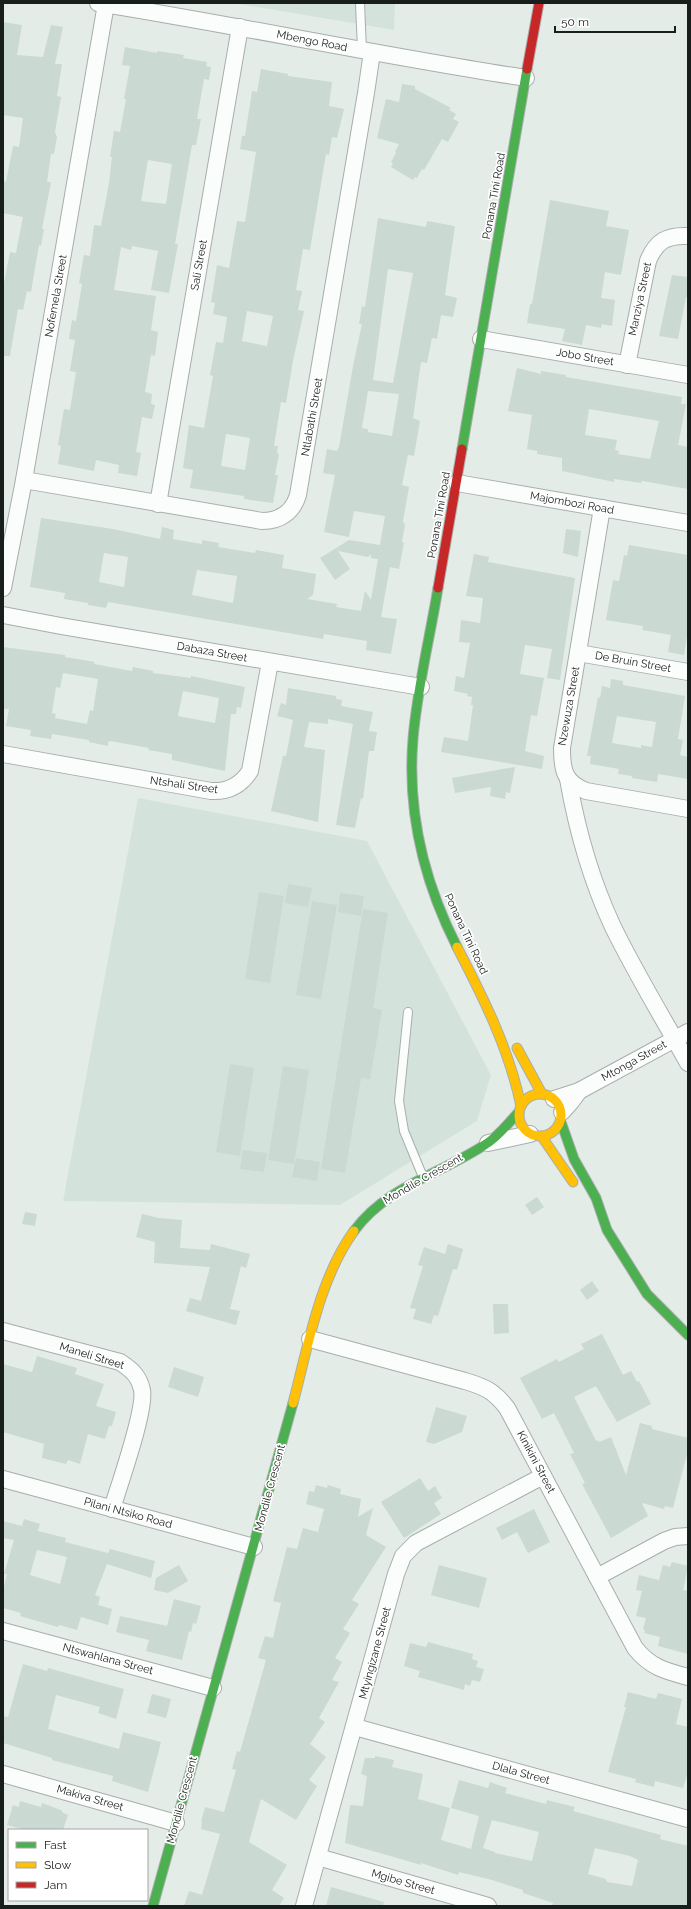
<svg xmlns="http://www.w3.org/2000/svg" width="691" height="1909" font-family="Raleway,sans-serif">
<rect width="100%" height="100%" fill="#e4ece8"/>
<g fill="#d3e3dc">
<path d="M233,3h162l-1,27z"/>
<path d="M138,798l229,43 124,234 -14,46 -137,84 -277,-4z"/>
</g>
<g fill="#cad9d1" fill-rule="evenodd">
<path d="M3,22l19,3 -5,30 26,2 8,-32 12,2 -8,37h7l-5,32 4,1 -6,35 2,5 -3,17h-3l-4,28h4l-9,47h2l-3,17 -2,-1 -8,47 -4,-1 -4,19 -5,-1 -8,47h-7v-68l7,-36 6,1 7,-36 -20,-4v-32l3,1 7,-36 6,1 4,-29 -20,-3z"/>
<path d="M125,47l32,6v-2l27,4 -1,3 24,4 -1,4 5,1 -2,13 -5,-1 -7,40h4l-5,26h-4l-17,99h3l-9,49 -18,-3 7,-39 -26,-5 -1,4 -10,-3 -7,43 42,6 -5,34 7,2 -3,24 -4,-1 -6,37 7,2 -1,10 4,1 -3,14 -10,-2 -6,35 5,1 -4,23 -19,-3 1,-8 -23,-5 -2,11 -36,-7 3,-18 -3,-1 6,-36 6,1 6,-38 -6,-1 5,-31 -6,-1 3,-19 4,1 6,-37 -3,-1 5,-28 6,1 4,-31 7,1 8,-43 3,-26h-2l4,-26 6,1 6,-33h-2l6,-33 -8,-1zM148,160l24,4 -6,40 -25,-3z"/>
<path d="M261,69l27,5v2l44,6 -3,24 15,3 -7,29 -5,-1 -3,18 -3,-1 -16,96 -7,-1 -7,41 6,1 -4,19 6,1 -11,50 -7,42 -5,-1 -7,44h4l-1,7 2,1 -4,21h3l-5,28 -29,-4v-3l-54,-8 3,-18 -10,-2 6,-43 15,3 9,-52 -3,-1 6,-33 7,1 4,-26 -14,-3 2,-11 -4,-1 6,-37 12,3 8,-47 8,1 11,-70 -16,-3 2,-13h3l7,-45 5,1zM247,311l26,5 -6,30 -25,-5zM226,434l24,4 -5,32 -24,-4z"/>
<path d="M402,84l13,2v3l36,19 -2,2 7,4 -3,5 6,3 -11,20 -6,-3 -18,31 -2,-1 -5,9 -2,-1 -2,3 -22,-13 2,-4 -2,-1 5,-9 -1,-1 4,-8 -22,-6 9,-39 13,3z"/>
<path d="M550,200l59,11 -3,15 23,4 -8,45 -16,-3 -4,26 14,2 -3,26 -10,-2 -1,4 -15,-3 -4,20 -20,-4 3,-12 -38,-6 3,-19h2z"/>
<path d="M378,218l48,9 1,-6 28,5 -10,69 12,3 -4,19 -12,-2 -4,24 -5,-1 -5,25 -6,-1 -8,56 7,3 -6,35 -6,-1 -6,30 7,2 -6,34 2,4 -3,17 2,1 -5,26 -9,-2 -9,50 16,2 -6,35 -25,-4 1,-9 -43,-7 -1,5 -215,-37 -2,6 -18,-3v-2l-24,-4 1,-6 -35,-6 11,-69 72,11 47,10 2,-12 12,3 -1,9 29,5v-4l17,3 -1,4 37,6 1,-3 28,5 -2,13 34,6 -3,21 -6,4 30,5 -1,3 25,4 4,-20 6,9 7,-41 -7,-1v-4l-3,3 -30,-6 12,18 -15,11 -15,-22 29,-18 31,5 5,-29 -31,-5 -5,26 -25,-5 11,-57 -12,-2 4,-24 10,2 2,-4 14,-81 9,-42h-3l3,-18 3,1zM388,269l25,4 -20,110 -20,-3zM368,391l31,3 -7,42 -24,-4v-3l-6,-1zM104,553l24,4 -4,30 -25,-5zM197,570l40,6 -4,27 -41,-8z"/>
<path d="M672,275l16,2v20h-2l-8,42 -19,-3z"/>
<path d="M517,368l24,6v-3l25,4v2l116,20 -1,7h5l-8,41 10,2v42l-46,-8 -1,2 -27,-4v3l-52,-11v-13l-25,-4v-3l-10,-2 5,-34 -24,-4zM589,409l70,12 -9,38 -32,-5 1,-3 -4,-1 2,-10 -32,-5z"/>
<path d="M566,529l15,2 -3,26 -15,-4z"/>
<path d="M629,545l59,10v75l-4,25 -16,-3 3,-17 -29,-5 1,-4 -37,-6 7,-40 6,1 5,-26 3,1z"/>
<path d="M474,554l15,3 -1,5 87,16 -15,102 -13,-2 5,-29 -27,-4 -5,29 24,4 -7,38 -6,-1 -6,36 19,5 -2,13 -101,-17 3,-15 24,4 5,-36h-2l1,-8 -5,-1 1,-2 -14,-3 2,-15 8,2 6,-35 -11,-1 2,-22 19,3 3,-25 -17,-2z"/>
<path d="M3,647l62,8v2l30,5 -1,2 38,7 1,-4 20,4v2l38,5v-2l54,11 -4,21 -4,-1 -1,7h-5l-6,57 -53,-11v-6l-24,-4 1,-2 -39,-7 -2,1v4l-19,-4v-2l-37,-6 -1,5 -21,-3 1,-6 -25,-4 3,-17h-6zM63,673l35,6 -5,32 -3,-1 -3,14 -32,-6 1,-4 -4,-1 4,-26 4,1zM183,691l36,7 -4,25 -37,-7z"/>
<path d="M611,679l12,2v4l62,11 -7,43 5,1 -3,15 8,2v22l-30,-5 -1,8 -25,-4v-2l-14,-2 1,-5 -29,-5 1,-8h-4l11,-59 2,1 2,-12 8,2zM617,716l39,6 -4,25 -11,-2v3l-29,-5z"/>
<path d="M288,688l48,8v3l6,1 -1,6 32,6 -4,19 8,1 -3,19h-5l-6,48 -2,-1 -6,30 -19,-3 17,-101 -25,-5v5l-19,-2 -5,25 21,3 -7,72 -47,-11 12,-55h3l7,-36 -16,-4 4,-13 5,2z"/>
<path d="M515,767l-5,26 -4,-1 -1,7 -15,-3 1,-9 -36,6 -3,-15z"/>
<path d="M288,884l24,4 -4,19 -23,-4z"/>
<path d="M259,892l25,4 -14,87 -25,-4z"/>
<path d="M340,893l24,3 -3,20 -23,-4z"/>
<path d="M312,901l25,4 -16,94 -25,-4z"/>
<path d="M363,909l25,4 -15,95 9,2 -12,69 -9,-1 -16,95 -24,-4z"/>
<path d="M230,1064l24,4 -14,88 -24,-4z"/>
<path d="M283,1066l26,4 -15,94 -26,-4z"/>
<path d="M243,1150l24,3 -3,19 -24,-3z"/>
<path d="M296,1158l24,4 -3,19 -25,-4z"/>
<path d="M537,1197l7,10 -12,8 -7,-10z"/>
<path d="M25,1212l12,2 -2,12 -13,-2z"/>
<path d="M142,1214l17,4 23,2 -2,28 30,2 1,-6 39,10 -4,14 -5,-2 -11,43 10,2 -4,14 -50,-14 4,-13 11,3 9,-34 -56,-4 1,-21 -19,-5z"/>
<path d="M448,1244l15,5 -6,21 -4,-1 -15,47 -4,-1 -3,9 -18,-5 3,-10 -6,-1 13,-42 -5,-1 6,-18 21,7z"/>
<path d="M592,1281l7,10 -12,9 -7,-10z"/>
<path d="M493,1304h15l1,29 -15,1z"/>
<path d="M602,1334l21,41 8,-4 6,11 2,-1 12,23 -34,18 -21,-36 -22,11 22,44 2,-1 1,2 12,-5 15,38 14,-52 12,3v3l36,9v12l-15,58 -8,-2 -1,3 -22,-6 6,13 -37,22 -29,-54 3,-1 -15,-29 4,-1 -20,-40 -12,6 -22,-41 37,-19 2,3 25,-13 -3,-5z"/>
<path d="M37,1356l40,12 -2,6 29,10 -8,22 20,6 -4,14h-3l-4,13 -17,-5 -8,30 -12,-4 -2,4 -24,-6 2,-14 -41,-12v-68l29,8z"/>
<path d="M174,1367l30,10 -6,20 -30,-10z"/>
<path d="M436,1407l31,9 -5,16 -28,12 -8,-2z"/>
<path d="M420,1478l8,13 7,-5 7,12 -8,5 7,11 -37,24 -23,-36z"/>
<path d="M316,1485l11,3 1,-3 13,4 -1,5 21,5 -3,18 15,-9 -7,27 20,12 -34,53 7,4 -16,25 7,4 -15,25 7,4 -10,18 7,2 -20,36 6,4 -15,22 16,13 -17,23 8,6 -21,34 -35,-21 -4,14 -8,29 38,23 -15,25 12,8 -5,8h-95l5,-15 13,4 18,-61 -19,-5 1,-7h-1l4,-15 19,5 12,-42 -4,-1 5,-18 3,1 26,-92 -8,-2 7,-22 8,2 8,-35 -8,-2 14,-54 10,2 6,-21 15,4 6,-23 -18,-5 3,-13 5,1z"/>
<path d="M534,1509l16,33 -22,11 -11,-21 -15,8 -6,-12z"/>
<path d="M24,1519l16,5 -2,7 28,7 -1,4 43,11 2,-4 45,12 -4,17 -44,-14 -12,31 5,2 -2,8 14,4 -4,16 -27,-8 -4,13 -18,-5 -1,2 -38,-11 1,-3 -18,-5v-17l4,-17h-3l10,-34 -11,-2v-17l19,5zM37,1550l30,7 -7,27 -30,-9z"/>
<path d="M672,1562l16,4 -5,24 5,1v63l-30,-8 2,-9 -16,-4 1,-3 -2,-1 3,-11 -10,-2 6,-25 -6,-1 3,-15 20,5 4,-15 7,2z"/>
<path d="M179,1565l9,16 -20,12 -14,-3 2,-12z"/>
<path d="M439,1565l48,13 -8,30 -48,-13z"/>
<path d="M174,1599l27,7 -5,18 -3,-1 -2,9 -2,-1 -7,29 -36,-9 3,-11 -33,-8 4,-16 47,10z"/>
<path d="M428,1642l45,12 -1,5 6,2 -2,6 8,2 -4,13 -8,-2 -2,6 -5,-2 -1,6 -46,-13 2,-6 -16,-5 6,-23 16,4z"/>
<path d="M23,1664l24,7 1,-3 76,21 -8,30 -18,-6 2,-6 -44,-12 -8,34 71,20 4,-17 38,10 -13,50 -36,-11 1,-5 -61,-16v-2l-49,-15v-27l5,1z"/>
<path d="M628,1692l28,7 2,-6 24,6 -6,25 12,3v45l-5,16 -28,-7 -1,6 -19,-5 1,-3 -28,-7 18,-65h-2z"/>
<path d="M152,1694l19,5 -5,19 -19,-5z"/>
<path d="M375,1756l19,4 -2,7 31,7 -5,25 32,9 -9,32 30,9 8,-33 -28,-8 8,-28 29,8 2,-6 17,6 -2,5 41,11 1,-4 28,7 -2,4 88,24 -1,4 28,7v60h-136l1,-3 -30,-10v-3l-31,-10 -33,-8 -1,3 -37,-12v2l-76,-22 5,-38 13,1 4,-30 -6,-2 4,-16h10zM492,1820l47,12 -7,29 -37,-8v-1l-12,-4zM595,1848l35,8 8,4 -6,26 -25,-4 -1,-3 -18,-5z"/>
<path d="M20,1801l21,6 1,-4 19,7 2,3 5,2 -5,15h-37l-19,-5 6,-20 6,2z"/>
<path d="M331,1887l53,15 -1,4h-57z"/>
</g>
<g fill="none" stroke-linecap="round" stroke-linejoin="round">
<g stroke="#a8aeac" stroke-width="10">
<g id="lane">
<path d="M360,3l2,47"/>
<path d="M408,1012l-9,89 5,30 19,46"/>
</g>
</g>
<g stroke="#a8aeac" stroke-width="18">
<g id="street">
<path d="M98,3c143,23 285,53 428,75"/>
<path d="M481,339l207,36"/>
<path d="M627,365l21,-104c8,-20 19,-26 40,-25"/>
<path d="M24,480l238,41c18,0 31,-9 36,-26l68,-402 6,-41"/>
<path d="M457,483l231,40"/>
<path d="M158,504l82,-477"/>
<path d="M602,508l-40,240c0,22 2,34 24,43l102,18"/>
<path d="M3,588l21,-108 82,-476"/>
<path d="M3,615l58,11 360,61"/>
<path d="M578,653l110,19"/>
<path d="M3,754l208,37c17,1 30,-6 39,-20l20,-109"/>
<path d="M568,779c9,51 23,101 45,148 23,47 50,91 75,136"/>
<path d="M554,1099l25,-8 109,-59"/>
<path d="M562,1112l9,-10 8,-11"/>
<path d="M488,1143l42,-9"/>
<path d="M3,1331l117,31c12,8 19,14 22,28 4,20 -23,95 -30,119"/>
<path d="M310,1339l155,42c20,6 29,10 42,27l128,240c15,19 30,23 53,29"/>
<path d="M3,1479l251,68"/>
<path d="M597,1577l67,-36 11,-4 13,-1"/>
<path d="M3,1631l210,57"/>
<path d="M355,1727l333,92"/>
<path d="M3,1774l173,49"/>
<path d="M318,1857l170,49"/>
<path d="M304,1906l92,-332 7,-18 13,-13 127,-67"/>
</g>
</g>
<g stroke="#a8aeac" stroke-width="11">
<g id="fast">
<path d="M462,449l65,-380"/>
<path d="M438,588c-8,49 -21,101 -25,151 -6,73 11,143 44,208"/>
<path d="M561,1122l13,37 22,39 11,32 40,64 41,41"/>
<path d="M354,1231c33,-45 87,-57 132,-87 13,-8 22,-21 33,-32"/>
<path d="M153,1906l140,-503"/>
</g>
</g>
<g stroke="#a8aeac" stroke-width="11">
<g id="slow">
<path d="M457,947c27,52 52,102 64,159"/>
<path d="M517,1048l25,46"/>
<circle cx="540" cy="1115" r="21"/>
<path d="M542,1137l31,45"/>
<path d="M293,1403c15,-56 26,-124 61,-172"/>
</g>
</g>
<g stroke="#a8aeac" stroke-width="11">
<g id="jam">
<path d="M527,69l12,-66"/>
<path d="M438,588l24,-139"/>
</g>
</g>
<use href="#lane" stroke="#fbfcfc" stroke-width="8"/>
<use href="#street" stroke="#fbfcfc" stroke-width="16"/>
<use href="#fast" stroke="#4caf50" stroke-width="9"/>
<use href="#slow" stroke="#ffc107" stroke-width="9"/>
<use href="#jam" stroke="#c62828" stroke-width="9"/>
</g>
<g text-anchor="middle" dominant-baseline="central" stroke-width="3.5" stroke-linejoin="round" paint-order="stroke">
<g font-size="11" fill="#181e1b" stroke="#fff">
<text transform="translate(312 41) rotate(11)">Mbengo Road</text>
<text transform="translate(494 196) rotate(-80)">Ponana Tini Road</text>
<text transform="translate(199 265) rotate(-80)">Sali Street</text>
<text transform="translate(56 296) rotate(-80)">Nofemela Street</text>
<text transform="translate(640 299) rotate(-78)">Manziya Street</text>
<text transform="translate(585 357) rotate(10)">Jobo Street</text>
<text transform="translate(312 417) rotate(-80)">Ntlabathi Street</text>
<text transform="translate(572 503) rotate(10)">Majombozi Road</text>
<text transform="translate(439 515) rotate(-80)">Ponana Tini Road</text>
<text transform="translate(212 652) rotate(10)">Dabaza Street</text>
<text transform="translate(633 662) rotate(10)">De Bruin Street</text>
<text transform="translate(569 706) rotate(-80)">Nzewuza Street</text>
<text transform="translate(184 785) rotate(8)">Ntshali Street</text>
<text transform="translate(466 934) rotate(65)">Ponana Tini Road</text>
<text transform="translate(634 1061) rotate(-29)">Mtonga Street</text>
<text transform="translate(423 1179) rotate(-30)">Mondile Crescent</text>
<text transform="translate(92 1356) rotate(17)">Maneli Street</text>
<text transform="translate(536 1462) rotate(62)">Kinikini Street</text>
<text transform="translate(270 1488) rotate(-75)">Mondile Crescent</text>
<text transform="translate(128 1513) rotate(15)">Pilani Ntsiko Road</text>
<text transform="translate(375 1653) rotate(-75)">Mtyingizane Street</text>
<text transform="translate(108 1659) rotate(15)">Ntswahlana Street</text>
<text transform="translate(521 1773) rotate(15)">Dlala Street</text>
<text transform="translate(90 1798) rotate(16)">Makiva Street</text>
<text transform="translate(182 1800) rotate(-75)">Mondile Crescent</text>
<text transform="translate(403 1882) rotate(16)">Mgibe Street</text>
</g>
</g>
<rect width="691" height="1909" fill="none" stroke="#181e1b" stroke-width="8"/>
<rect x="8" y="1829" width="140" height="72" fill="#ffffff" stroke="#a3a5a4"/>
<rect x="16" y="1842" width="20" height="6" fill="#4caf50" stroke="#a3a5a4"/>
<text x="44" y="1849" font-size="12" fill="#181e1b">Fast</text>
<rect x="16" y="1862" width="20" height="6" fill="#ffc107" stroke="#a3a5a4"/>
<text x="44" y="1869" font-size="12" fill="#181e1b">Slow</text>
<rect x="16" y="1882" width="20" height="6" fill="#c62828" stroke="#a3a5a4"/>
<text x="44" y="1889" font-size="12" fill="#181e1b">Jam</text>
<path d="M555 26v6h120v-6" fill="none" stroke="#181e1b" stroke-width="2"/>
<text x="561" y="26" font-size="12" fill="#181e1b" stroke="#ffffff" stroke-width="3" paint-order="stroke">50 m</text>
</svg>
